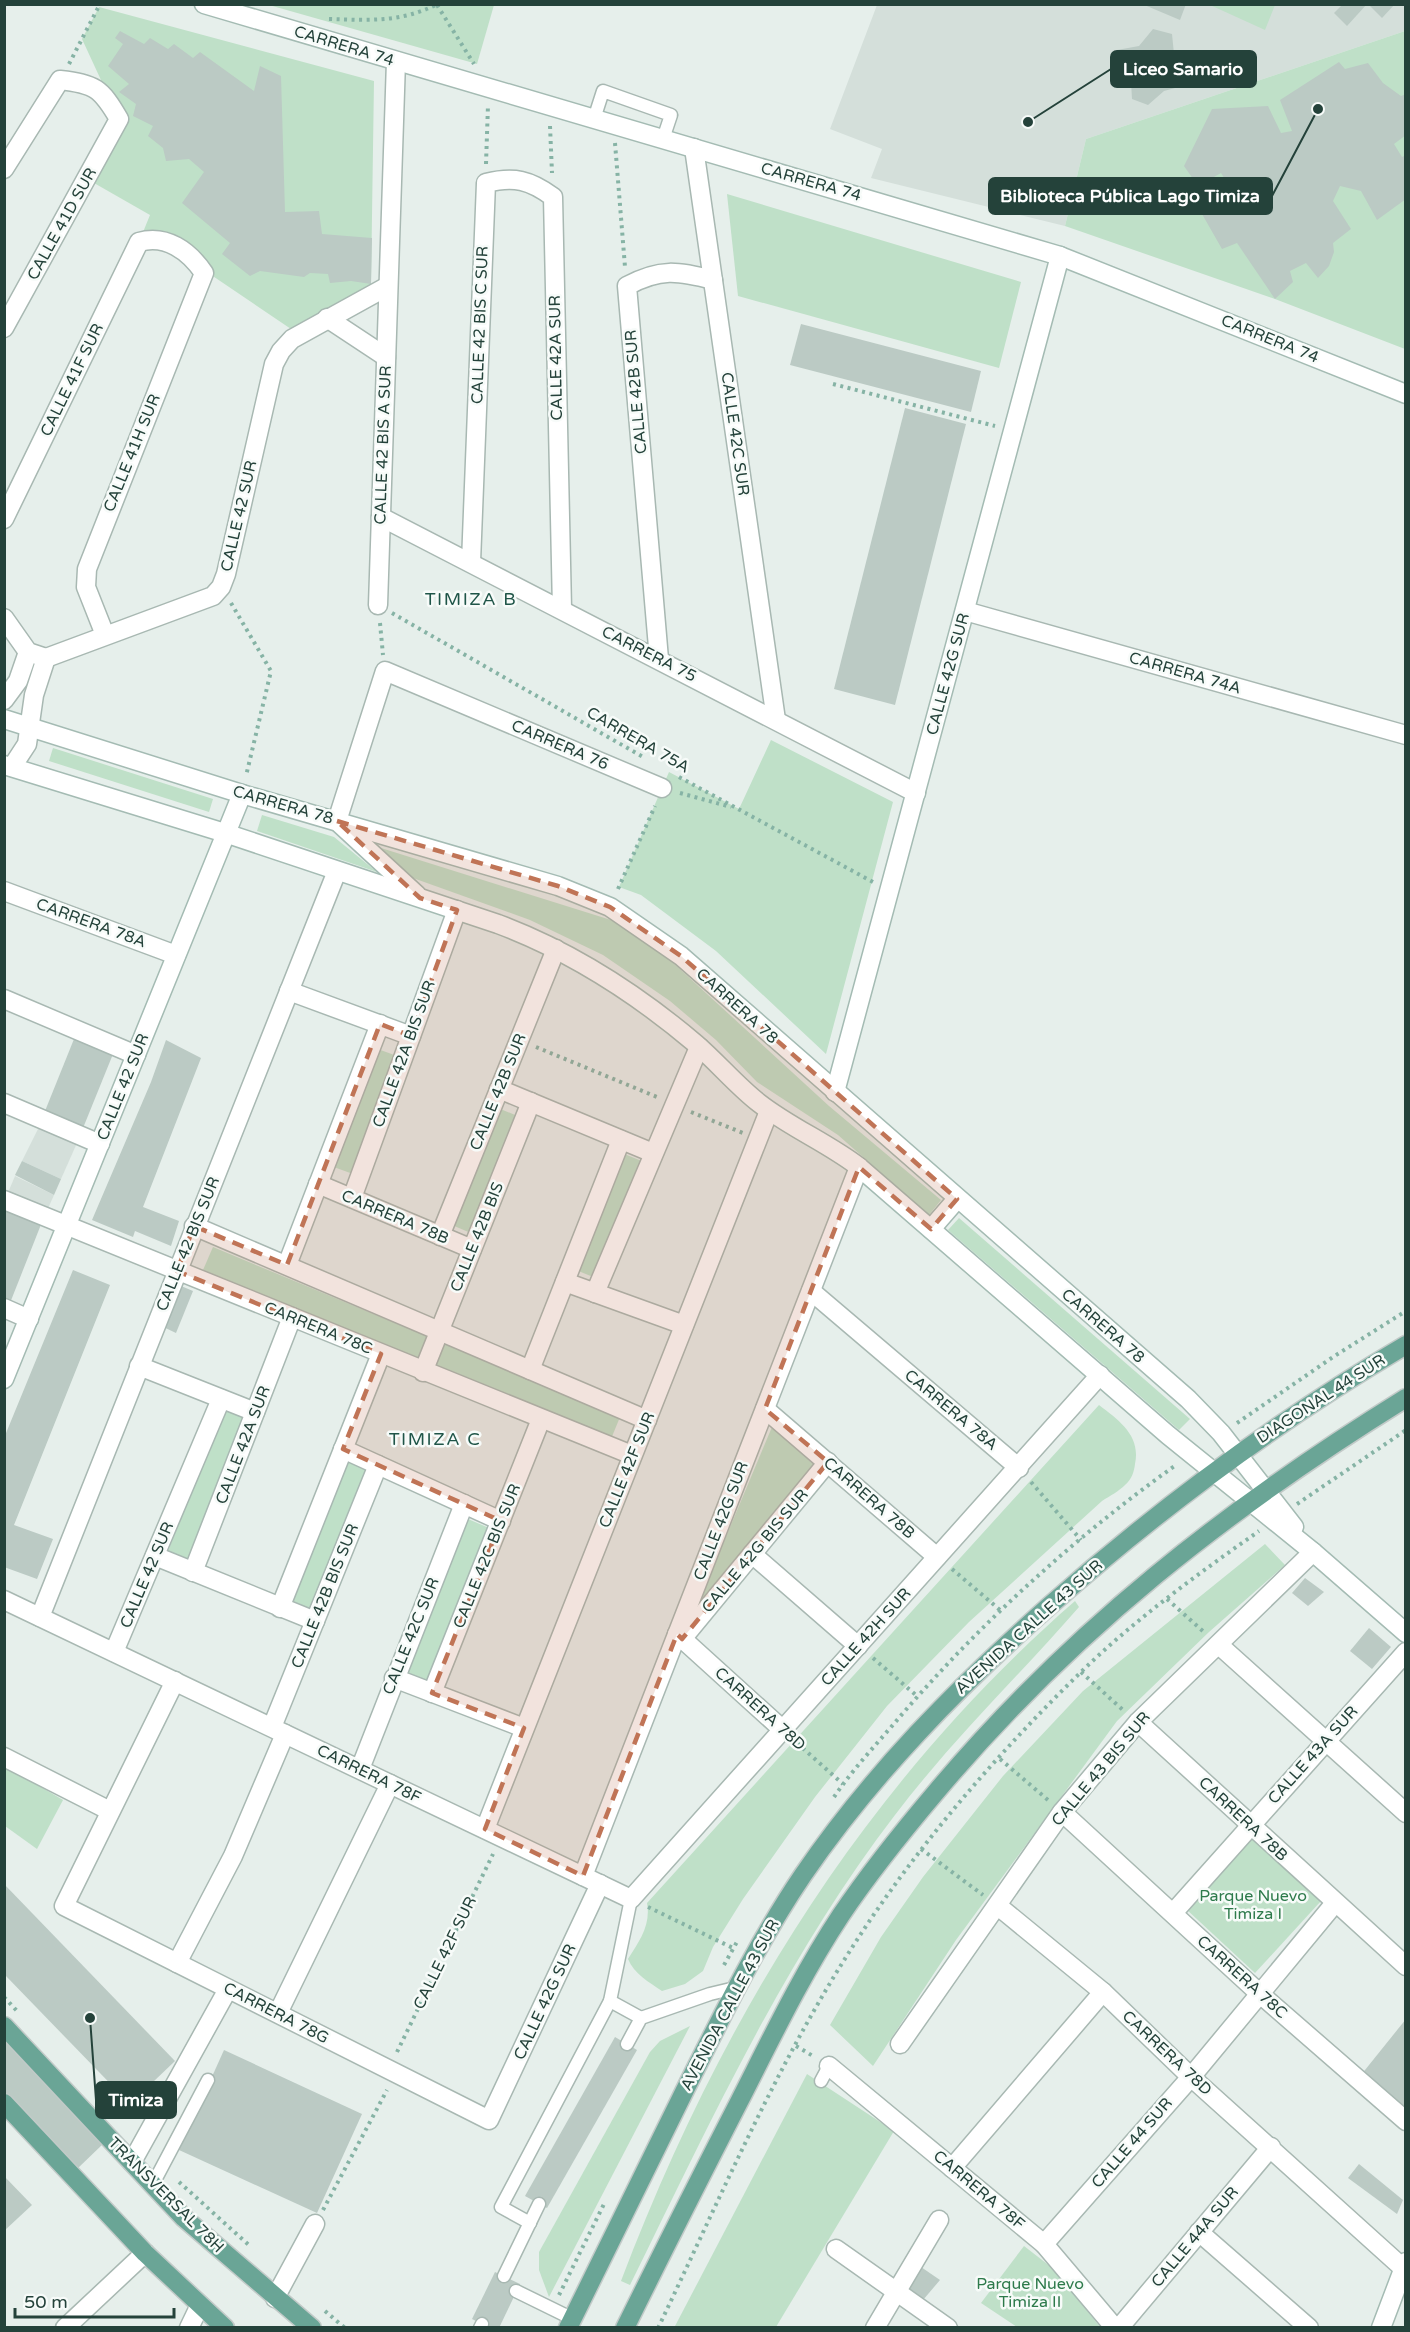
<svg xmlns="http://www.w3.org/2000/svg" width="1410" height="2332" font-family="'Varela Round',sans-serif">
<rect width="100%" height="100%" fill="#e6efeb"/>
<g fill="#d4dfda">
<path d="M877,5h528v26l-319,108 -21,87 -194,-48 11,-29 -52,-20z"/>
<path d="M40,1125l37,18 -16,36 -39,-18z"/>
<path d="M15,1176l39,19 -8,18 -39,-18z"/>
</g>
<g fill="#bfe0c8">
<path d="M269,5h225l-17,59z"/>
<path d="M1210,5v-1l65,1 -10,25z"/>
<path d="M99,7l275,74 -3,203 -80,45 -130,-88 -22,1 11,-27 -63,-36 32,-60 -37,-80z"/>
<path d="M1405,31v318l-130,-50 -210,-73 21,-87z"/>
<path d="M727,194l294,88 -22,86 -261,-72z"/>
<path d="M771,740l122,62 -67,252 -110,-103 -75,-56 -22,-8 50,-115 70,37z"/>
<path d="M53,748l160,51 -4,13 -160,-51z"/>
<path d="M262,815l72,22 43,35 -120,-41z"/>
<path d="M381,848l230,72 59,40 159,146 112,94 -12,15 -91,-80 -81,-53 -41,-42 -46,-39 -67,-46 -73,-35 -117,-42z"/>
<path d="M375,1048l22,8 -44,118 -22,-8z"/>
<path d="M498,1108l22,9 -47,117 -21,-9z"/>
<path d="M622,1153l22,9 -46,117 -22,-9z"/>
<path d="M959,1218l231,201 -11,11 -231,-200z"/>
<path d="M213,1247l407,170 -9,22 -408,-169z"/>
<path d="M227,1403l22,9 -61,153 -22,-9z"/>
<path d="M1099,1405c21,16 42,31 36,59 -1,8 -3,15 -10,21 -6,6 -15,11 -23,16l-133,121 -82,84 -72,91 -72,102 -30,48 -10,24 -18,13 -23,7c-13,-9 -28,-17 -34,-32 12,-19 23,-34 19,-56z"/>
<path d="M772,1427l47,37 -122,142z"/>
<path d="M347,1454l22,9 -61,153 -22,-9z"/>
<path d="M468,1519l21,9 -61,153 -22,-9z"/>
<path d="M1265,1544l20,21 -76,67 -92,89 -161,219 -83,126 -43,-41 51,-88 42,-60 80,-101 80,-85z"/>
<path d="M1075,1601l4,6c-61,70 -128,134 -184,208 -110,143 -185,308 -265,470l-9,-4c99,-261 243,-496 454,-680z"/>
<path d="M5,1766l58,34 -26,49 -32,-23z"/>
<path d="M1251,1837l70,64 -66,72 -69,-64z"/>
<path d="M690,2026l-141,271 -10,-27v-18l111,-200 10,-11z"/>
<path d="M807,2074l87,57 -118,196 -102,1z"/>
<path d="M1024,2246l31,24 45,57h-83l-36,-24z"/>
</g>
<g fill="#bbcac4">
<path d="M1142,4h44l-6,16z"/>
<path d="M1343,4h24l-20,22 -13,-13z"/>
<path d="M1368,4h27l-13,14z"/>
<path d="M1153,29l19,5 2,20 18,13 -6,18 -22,6 -16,14 -16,-6 -1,-17 -18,-16 4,-16 22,-4z"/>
<path d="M120,31l24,13 6,-6 18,11 6,-5 19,14 7,-6 54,39 6,-25 21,10 4,136 34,-1 3,23 50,4 -1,46 -20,-3 -21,2 -2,-9 -18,-1 -6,4 -44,-6 -10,5 -28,-22 8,-11 -48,-40 22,-31 -15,-13 -23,2 -3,-13 -15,-12 5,-10 -20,-10 3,-12 -17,-12 10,-8 -21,-18 15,-22 -8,-6z"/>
<path d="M1339,62l6,7 23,-6 15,20 18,13 5,-2v41l-12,9 8,13 4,-2v44l-29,21 -16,-29 -21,-5 -7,15 18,28 -18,14 1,9 -5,14 -11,12 -12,-15 -16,8 3,11 -18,17 -38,-56 -15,6 -20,-35 33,-19 -14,-22 -23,13 -14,-20 28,-57 56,-3 13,27 11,-2 -12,-31z"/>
<path d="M801,324l180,47 -10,41 -181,-47z"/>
<path d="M905,408l61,16 -71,281 -61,-16z"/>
<path d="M74,1039l39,15 -32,79 -38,-17z"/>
<path d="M166,1040l35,18 -58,149 36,14 -8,25 -36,-15 -2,6 -41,-17 59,-138z"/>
<path d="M22,1161l39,18 -7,16 -39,-20z"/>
<path d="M4,1207l38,15 -32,81 -6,-2z"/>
<path d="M73,1270l37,15 -96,240 39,14 -16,40 -33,-12v-129z"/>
<path d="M174,1283l19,8 -17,42 -19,-9z"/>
<path d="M1305,1578l19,14 -16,14 -16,-13z"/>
<path d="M1369,1628l22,19 -19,22 -22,-18z"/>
<path d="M4,1884l171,177 -45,43 -126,-130z"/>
<path d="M1406,2019v94l-45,-38z"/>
<path d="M615,2037l22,13 -90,158 -22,-12z"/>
<path d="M4,2038l100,105 -27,26 -73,-77z"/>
<path d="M224,2050l138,64 -45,99 -138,-63z"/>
<path d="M1359,2164l44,36 -6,14 -49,-36z"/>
<path d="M4,2176l28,29 -28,26z"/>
<path d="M921,2267l19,13 -17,20 -16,-12z"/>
<path d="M495,2272l25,12 -21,44h-9l-18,-9z"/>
</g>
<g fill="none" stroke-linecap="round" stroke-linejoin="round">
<g stroke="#a8b8b2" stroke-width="15">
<g id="lane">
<path d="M594,119l9,-28 68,24 -8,24"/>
<path d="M631,1899l-21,102 31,17"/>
<path d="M627,2044l14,-26 69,-24 25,-6"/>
<path d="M821,2081l8,-15"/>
<path d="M153,2184l55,-104"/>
<path d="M530,2223l-29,-16 109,-206"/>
<path d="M504,2276l35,-72"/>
<path d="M516,2291l57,28"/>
<path d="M480,2328l2,-4"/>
</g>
</g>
<g stroke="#a8b8b2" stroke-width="21">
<g id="street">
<path d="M694,148l82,572"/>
<path d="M4,169l56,-89c35,4 41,8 59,39l-115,209"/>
<path d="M327,318l59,39"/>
<path d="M381,517l535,276"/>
<path d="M4,519l135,-277c27,-8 50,9 65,31l-117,296 -1,18 19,48"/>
<path d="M471,562l15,-379c28,-7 44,-3 67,14l9,412"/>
<path d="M378,605l18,-544"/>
<path d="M965,611l441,124"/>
<path d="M4,618l24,34 18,6"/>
<path d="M46,658l167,-62 8,-9 5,-13 48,-210 7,-13 11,-12 96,-53"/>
<path d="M659,659l-32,-373c33,-18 51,-15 86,-6"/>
<path d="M4,700l14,-19 10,-29"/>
<path d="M12,767l15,-23 7,-49 12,-37"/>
<path d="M337,821l48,-150 277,117"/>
<path d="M4,891l172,64"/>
<path d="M289,991l122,45"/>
<path d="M4,999l132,56"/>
<path d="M499,1089l154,64"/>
<path d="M4,1103l96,41"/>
<path d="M318,1184l154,65"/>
<path d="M352,1198l105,-288"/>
<path d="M4,1200l628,255"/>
<path d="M194,1226l453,194"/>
<path d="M440,1236l116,-287"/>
<path d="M287,1265l93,-241"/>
<path d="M565,1282l119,43"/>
<path d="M811,1291l208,177"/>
<path d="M595,1293l104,-246"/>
<path d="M4,1308l25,11"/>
<path d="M139,1366l116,46"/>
<path d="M530,1370l91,-230"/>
<path d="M423,1372l108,-270"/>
<path d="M765,1409l172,148"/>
<path d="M343,1449l158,72"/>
<path d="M752,1554l106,92"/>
<path d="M155,1556l160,65"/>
<path d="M193,1572l99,-255"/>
<path d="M4,1600l627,299 469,-524"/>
<path d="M280,1608l101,-254"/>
<path d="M40,1617l297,-746"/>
<path d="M677,1634l106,96"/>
<path d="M682,1639l146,-177"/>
<path d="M1219,1645l187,168"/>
<path d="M114,1652l107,-253"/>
<path d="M394,1678l130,50"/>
<path d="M175,1681l-111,225 425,214 111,-236"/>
<path d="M432,1693l109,-274"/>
<path d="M1138,1722l268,244"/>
<path d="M272,1727l106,-262"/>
<path d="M4,1757l106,54"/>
<path d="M360,1769l104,-265"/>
<path d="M1062,1812l197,181 147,128"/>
<path d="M485,1829l284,-718"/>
<path d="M583,1876l276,-709"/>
<path d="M998,1906l105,86 88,85 212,191"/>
<path d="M1173,1913l233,-261"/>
<path d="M177,1963l56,-107 52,-122"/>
<path d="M278,2013l112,-229"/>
<path d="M900,2044l162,-232 76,-90 175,-170"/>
<path d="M829,2066l215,178 71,84"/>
<path d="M132,2162l96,-173"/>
<path d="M952,2168l151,-176"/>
<path d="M1199,2232l110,96"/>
<path d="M1044,2244l147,-167 144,-174"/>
<path d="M836,2249l112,79"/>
<path d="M275,2298l40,-74"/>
<path d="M65,2328l80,-75"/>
<path d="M189,2328l11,-23"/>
<path d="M875,2328l64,-108"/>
<path d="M1119,2328l152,-181"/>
</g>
</g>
<g stroke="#a4bbb3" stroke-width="21">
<g id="secondary">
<path d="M204,4l856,252 346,138"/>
<path d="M4,719l238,75 316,92 52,21 71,49 507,443 33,34 73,94"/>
<path d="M4,765l221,68 273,91c72,27 139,70 198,120 22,19 41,42 63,59 32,25 69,40 100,64l309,268 145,117 93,81"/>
<path d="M340,824l77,71"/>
<path d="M835,1092l225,-836"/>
<path d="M931,1229l26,-30"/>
<path d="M4,1379l238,-585"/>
<path d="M1381,2328l25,-66"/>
</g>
</g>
<g stroke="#c2cac8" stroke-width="21">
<g id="primary">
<path d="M4,2026l180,192 128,110"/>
<path d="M4,2103l141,150 80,75"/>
<path d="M568,2328c39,-80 78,-159 117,-238 37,-74 72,-147 118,-215 69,-101 154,-187 245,-268 111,-98 230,-187 358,-262"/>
<path d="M625,2328c38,-77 76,-152 115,-228 32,-63 62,-126 101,-185 29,-43 62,-84 95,-123 136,-162 291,-283 470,-394"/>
</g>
</g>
<g stroke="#86b3a5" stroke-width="4" stroke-dasharray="3 4.5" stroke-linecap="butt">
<path d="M437,5l37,59"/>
<path d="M329,19c41,1 70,4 109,-15"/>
<path d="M69,64l31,-60"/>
<path d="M550,126l2,47"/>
<path d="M615,143l10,124"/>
<path d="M486,164l2,-59"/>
<path d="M833,384l162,42"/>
<path d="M231,603l40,68 -25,105"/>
<path d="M392,613l251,144"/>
<path d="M380,623l3,32"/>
<path d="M679,777l194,105"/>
<path d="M680,793l51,14"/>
<path d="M618,889l37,-83"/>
<path d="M536,1047l121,50"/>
<path d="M691,1112l52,21"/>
<path d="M1237,1423l96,-66 73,-46"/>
<path d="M1031,1482l50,58"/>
<path d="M1297,1504l109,-74"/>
<path d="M952,1569l48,41"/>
<path d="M1167,1599l38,34"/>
<path d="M873,1658l44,38"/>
<path d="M1081,1672l42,38"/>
<path d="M797,1743l46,41"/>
<path d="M1000,1759l48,41"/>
<path d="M834,1797c17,-25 38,-48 58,-71 83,-98 180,-187 284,-261"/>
<path d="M921,1849l62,46"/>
<path d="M648,1907l85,41"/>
<path d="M724,1965l14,-25"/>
<path d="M4,1997l13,14"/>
<path d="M796,2046l17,10"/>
<path d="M397,2052l96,-198"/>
<path d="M179,2182l72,65"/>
<path d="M323,2210l64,-120"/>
<path d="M559,2295l46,-93"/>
<path d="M325,2311l20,17"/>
<path d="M658,2328c62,-129 119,-265 197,-385 63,-98 142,-189 225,-270 54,-53 118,-99 179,-142"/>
</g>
<use href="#lane" stroke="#fff" stroke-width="12"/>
<use href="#street" stroke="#fff" stroke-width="18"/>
<use href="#secondary" stroke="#fff" stroke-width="18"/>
<use href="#primary" stroke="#6aa596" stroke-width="18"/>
</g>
<path fill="#c07456" fill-opacity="0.2" stroke="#c07456" stroke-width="4.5" stroke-dasharray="12 8" stroke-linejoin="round" d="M337,821l221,65 52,21 71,49 276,243 -26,30 -72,-62 -94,242 63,53 -146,177 -5,-5 -94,242 -98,-47 39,-101 -92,-35 69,-172 -158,-72 38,-95 -204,-83 17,-45 93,39 93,-241 31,12 46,-126 -37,-12z"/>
<g text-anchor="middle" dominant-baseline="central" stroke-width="5" stroke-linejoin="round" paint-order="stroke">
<g font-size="16" fill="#24423a" stroke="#f7fbf9">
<text transform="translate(344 46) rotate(17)">CARRERA 74</text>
<text transform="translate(811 182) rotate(16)">CARRERA 74</text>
<text transform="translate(62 224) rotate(-61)">CALLE 41D SUR</text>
<text transform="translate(480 325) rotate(-88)">CALLE 42 BIS C SUR</text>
<text transform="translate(1270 339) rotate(22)">CARRERA 74</text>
<text transform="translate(556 358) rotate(-91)">CALLE 42A SUR</text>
<text transform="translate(72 380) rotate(-64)">CALLE 41F SUR</text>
<text transform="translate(636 392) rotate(-95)">CALLE 42B SUR</text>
<text transform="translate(735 434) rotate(82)">CALLE 42C SUR</text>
<text transform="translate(383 445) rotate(-88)">CALLE 42 BIS A SUR</text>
<text transform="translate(132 453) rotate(-68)">CALLE 41H SUR</text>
<text transform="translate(239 516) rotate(-77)">CALLE 42 SUR</text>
<text transform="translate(649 654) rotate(27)">CARRERA 75</text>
<text transform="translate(1185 673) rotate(16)">CARRERA 74A</text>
<text transform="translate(948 674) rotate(-75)">CALLE 42G SUR</text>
<text transform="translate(638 740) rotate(30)">CARRERA 75A</text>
<text transform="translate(560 745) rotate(23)">CARRERA 76</text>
<text transform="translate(283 805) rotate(16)">CARRERA 78</text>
<text transform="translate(91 923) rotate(20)">CARRERA 78A</text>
<text transform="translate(737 1006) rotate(42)">CARRERA 78</text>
<text transform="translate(404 1054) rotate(-70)">CALLE 42A BIS SUR</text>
<text transform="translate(123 1087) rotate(-68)">CALLE 42 SUR</text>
<text transform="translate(498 1092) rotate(-68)">CALLE 42B SUR</text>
<text transform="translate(395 1217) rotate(23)">CARRERA 78B</text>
<text transform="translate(477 1237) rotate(-68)">CALLE 42B BIS</text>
<text transform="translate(188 1244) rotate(-68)">CALLE 42 BIS SUR</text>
<text transform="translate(1103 1326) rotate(41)">CARRERA 78</text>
<text transform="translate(318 1328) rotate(22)">CARRERA 78C</text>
<text transform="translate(1321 1399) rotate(-33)">DIAGONAL 44 SUR</text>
<text transform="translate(951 1410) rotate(40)">CARRERA 78A</text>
<text transform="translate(243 1445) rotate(-69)">CALLE 42A SUR</text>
<text transform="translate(627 1470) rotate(-68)">CALLE 42F SUR</text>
<text transform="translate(869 1498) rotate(41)">CARRERA 78B</text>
<text transform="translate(721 1521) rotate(-69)">CALLE 42G SUR</text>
<text transform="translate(755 1551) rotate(-50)">CALLE 42G BIS SUR</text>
<text transform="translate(487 1556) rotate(-68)">CALLE 42C BIS SUR</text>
<text transform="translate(147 1575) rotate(-67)">CALLE 42 SUR</text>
<text transform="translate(325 1596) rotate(-68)">CALLE 42B BIS SUR</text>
<text transform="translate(1029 1627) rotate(-42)">AVENIDA CALLE 43 SUR</text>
<text transform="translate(411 1636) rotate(-68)">CALLE 42C SUR</text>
<text transform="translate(866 1637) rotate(-48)">CALLE 42H SUR</text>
<text transform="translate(760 1709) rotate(42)">CARRERA 78D</text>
<text transform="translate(1313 1755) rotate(-48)">CALLE 43A SUR</text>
<text transform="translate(1101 1769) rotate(-50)">CALLE 43 BIS SUR</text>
<text transform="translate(369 1774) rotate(26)">CARRERA 78F</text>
<text transform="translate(1243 1819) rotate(43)">CARRERA 78B</text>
<text transform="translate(445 1953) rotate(-64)">CALLE 42F SUR</text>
<text transform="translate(1242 1977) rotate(42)">CARRERA 78C</text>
<text transform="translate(545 2002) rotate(-65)">CALLE 42G SUR</text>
<text transform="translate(730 2005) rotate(-62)">AVENIDA CALLE 43 SUR</text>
<text transform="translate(276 2013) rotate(27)">CARRERA 78G</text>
<text transform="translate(1167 2053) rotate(43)">CARRERA 78D</text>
<text transform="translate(1132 2143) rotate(-49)">CALLE 44 SUR</text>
<text transform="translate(979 2190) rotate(40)">CARRERA 78F</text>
<text transform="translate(166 2195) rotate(45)">TRANSVERSAL 78H</text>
<text transform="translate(1195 2237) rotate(-50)">CALLE 44A SUR</text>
</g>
<g font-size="16" fill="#2d7a4b" stroke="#f7fbf9">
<text x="1253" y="1896">Parque Nuevo<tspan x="1253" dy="18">Timiza I</tspan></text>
<text x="1030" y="2284">Parque Nuevo<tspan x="1030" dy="18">Timiza II</tspan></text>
</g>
<g font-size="18" letter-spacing="1.5" fill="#1f5548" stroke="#f7fbf9">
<text x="471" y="599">TIMIZA B</text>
<text x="435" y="1439">TIMIZA C</text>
</g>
</g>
<path fill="none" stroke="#24423a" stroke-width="2" d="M1028 122L1111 69M1318 109L1272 196M90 2018L96 2100"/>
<g fill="#24423a" stroke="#f7fbf9" stroke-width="2">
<circle cx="1028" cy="122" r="6"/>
<circle cx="1318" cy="109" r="6"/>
<circle cx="90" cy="2018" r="6"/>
</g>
<g fill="#24423a" stroke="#24423a" stroke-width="2">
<rect x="1111" y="51" width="145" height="36" rx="6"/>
<rect x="989" y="178" width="283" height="36" rx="6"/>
<rect x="96" y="2082" width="80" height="36" rx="6"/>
</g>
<g font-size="18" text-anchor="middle" font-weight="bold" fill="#fff">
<text x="1183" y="75">Liceo Samario</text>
<text x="1130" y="202">Biblioteca Pública Lago Timiza</text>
<text x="136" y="2106">Timiza</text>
</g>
<rect width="1410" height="2332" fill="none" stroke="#24423a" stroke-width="12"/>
<path d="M15 2308v9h159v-9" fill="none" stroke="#24423a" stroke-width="3"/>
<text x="24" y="2308" font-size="18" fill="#24423a" stroke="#f7fbf9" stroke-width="4.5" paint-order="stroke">50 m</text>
</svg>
